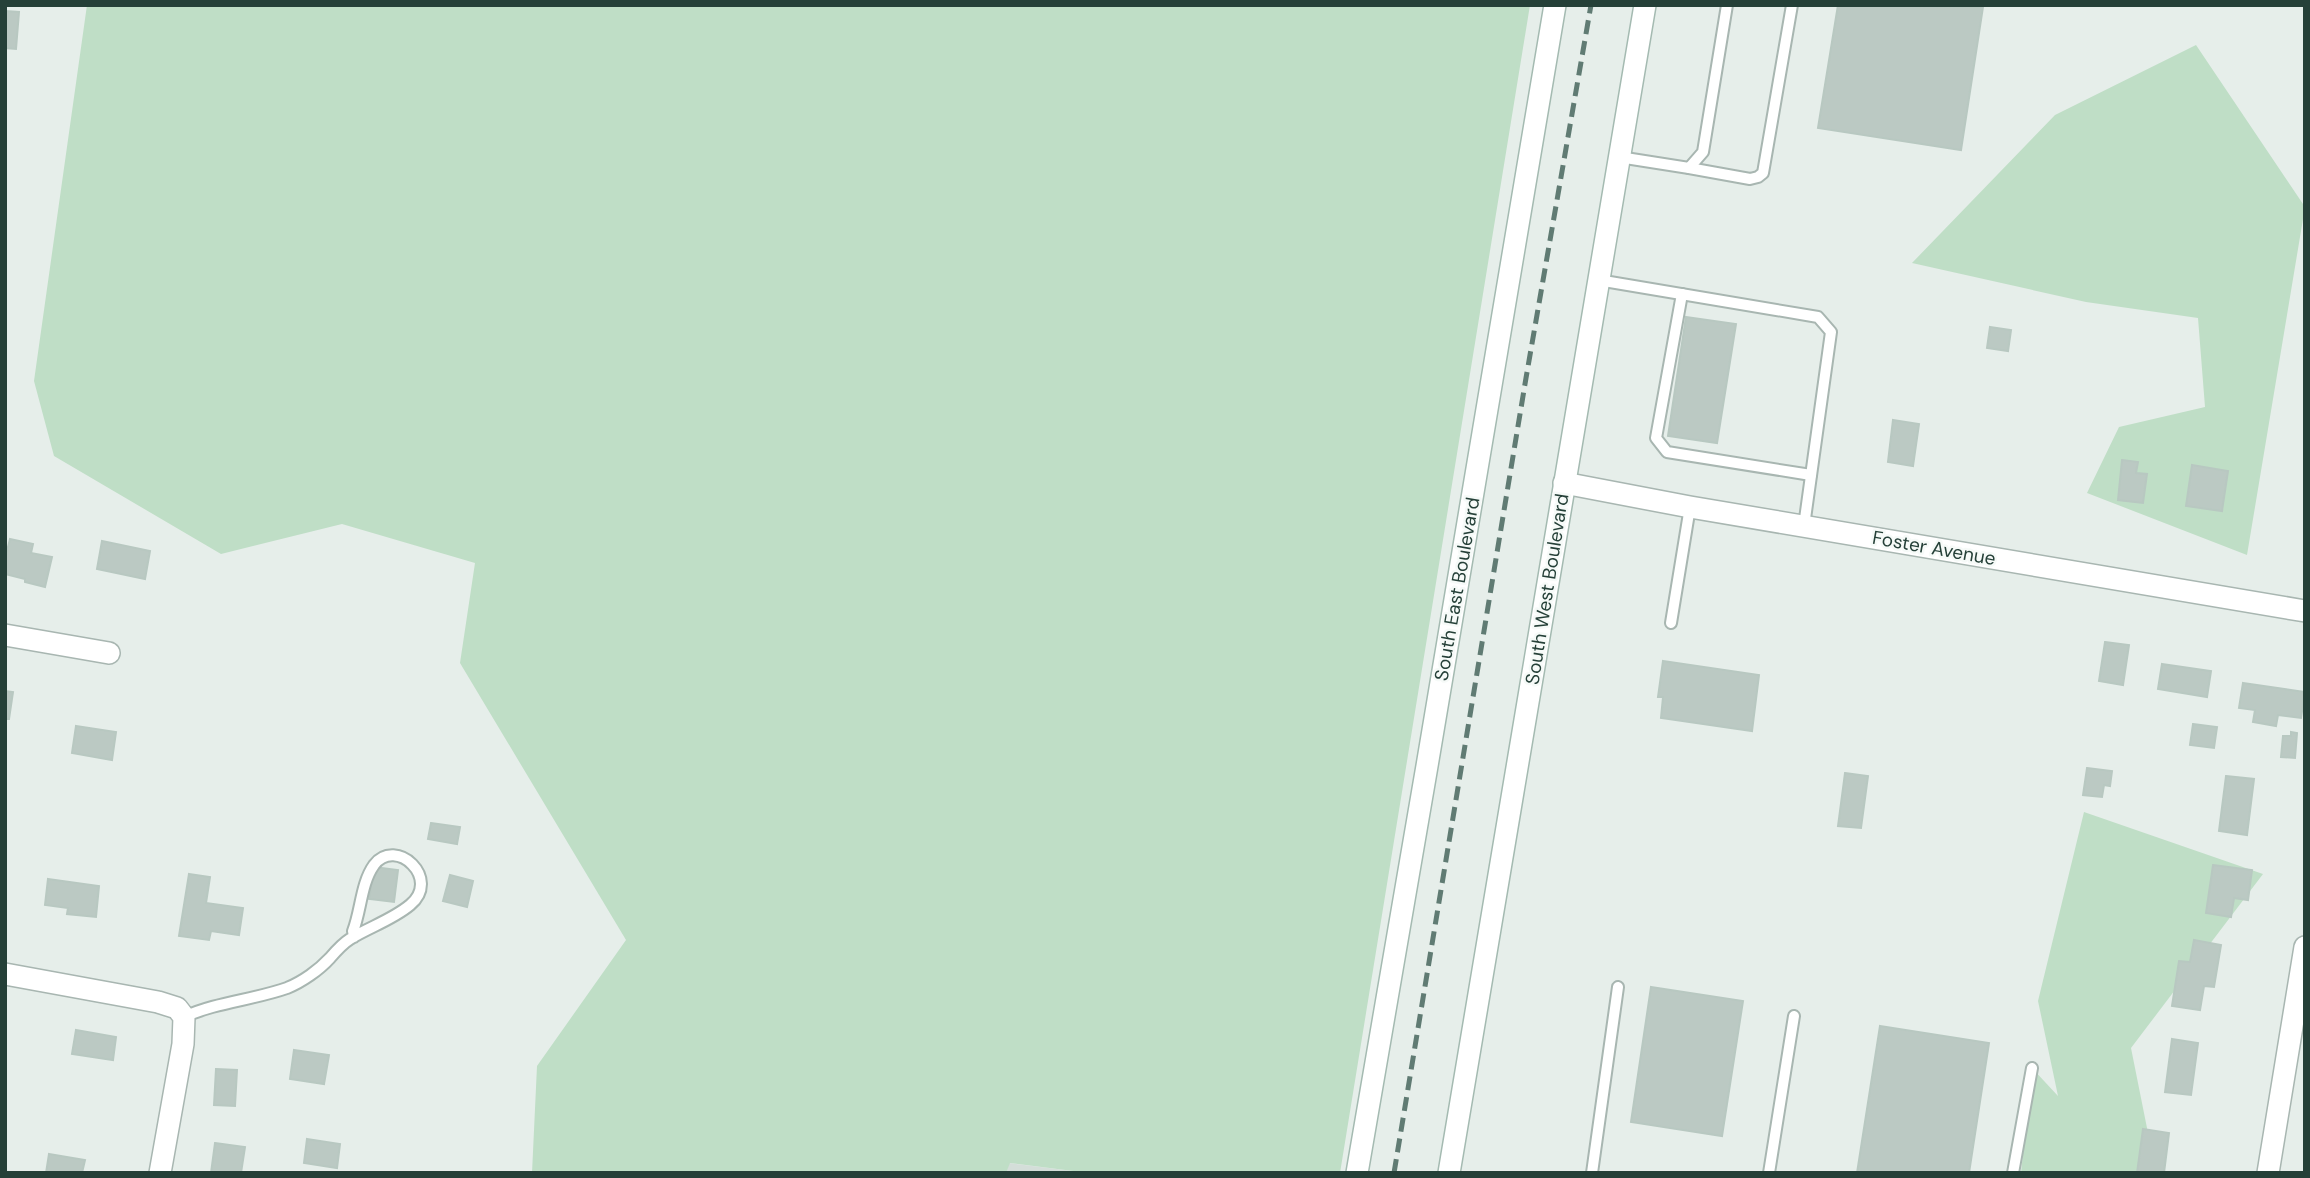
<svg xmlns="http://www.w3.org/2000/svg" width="2310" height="1178" font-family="'DM Sans',sans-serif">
<rect width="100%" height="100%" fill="#e6eeea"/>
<path fill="#d4ded9" d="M1009,1163l80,10h-83z"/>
<g fill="#bfdec6">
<path d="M87,5h1443l-190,1168h-251l-79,-10 -4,10h-474l5,-107 89,-126 -166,-277 15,-100 -133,-39 -121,30 -167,-98 -20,-75z"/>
<path d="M2196,45l109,162 -58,348 -160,-62 32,-66 86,-20 -7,-89 -112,-16 -174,-39 143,-148z"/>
<path d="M2084,812l179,62 -132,174 25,125h-135l11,-105 26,28 -20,-95z"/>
</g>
<g fill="#bbc9c3" stroke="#b8c8c1" stroke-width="2">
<path d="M1838,5l145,2 -22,143 -143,-22z"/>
<path d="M5,11l14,1 -3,37 -11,-1z"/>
<path d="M1686,317l50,7 -19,119 -49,-7z"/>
<path d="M1990,327l21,3 -3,21 -21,-3z"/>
<path d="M1893,420l26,4 -6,42 -25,-4z"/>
<path d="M2122,460l16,2 -2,11 11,1 -4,29 -25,-3z"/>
<path d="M2192,465l36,6 -6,40 -36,-5z"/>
<path d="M10,539l23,5 -2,9 21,4 -7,30 -20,-5v-3l-20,-5v-15z"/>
<path d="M102,541l48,10 -5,28 -48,-10z"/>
<path d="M2105,642l24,3 -6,40 -24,-4z"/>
<path d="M1663,661l96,14 -7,56 -91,-13 2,-21h-5z"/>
<path d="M2162,664l49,7 -4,26 -49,-8z"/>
<path d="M2243,683l62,9 -4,26 -23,-3 -2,11 -23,-4 2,-12 -16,-2z"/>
<path d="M5,691l8,1 -4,27h-4z"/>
<path d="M2193,724l24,3 -3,21 -24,-3z"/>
<path d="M76,726l40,6 -4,28 -40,-7z"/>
<path d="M2291,732l6,1 -2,25 -14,-1 2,-21h8z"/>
<path d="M2087,768l25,3 -2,15 -6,-1 -2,12 -19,-2z"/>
<path d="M1845,773l23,3 -7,52 -23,-2z"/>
<path d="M2226,776l28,3 -7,56 -28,-4z"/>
<path d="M431,823l29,4 -3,17 -29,-5z"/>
<path d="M2213,865l39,5 -4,30 -14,-2 -3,19 -25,-4z"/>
<path d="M374,867l24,3 -4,32 -25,-3z"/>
<path d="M189,874l21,3 -4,26 37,5 -4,27 -28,-4 -2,9 -30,-4z"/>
<path d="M450,875l23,6 -6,26 -24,-6z"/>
<path d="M48,879l51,7 -3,31 -29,-3 1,-6 -23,-3z"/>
<path d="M2194,940l27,5 -7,42 -10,-1 -4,24 -28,-4 7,-45 11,1z"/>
<path d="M1651,987l92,14 -21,135 -91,-14z"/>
<path d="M1880,1026l109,17 -20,130h-112z"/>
<path d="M76,1030l40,7 -3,23 -41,-6z"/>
<path d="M2172,1039l26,4 -7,52 -26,-3z"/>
<path d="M294,1050l35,5 -5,29 -34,-5z"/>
<path d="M216,1069l21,1 -2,36 -21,-1z"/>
<path d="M2143,1129l26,4 -5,40h-27z"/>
<path d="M307,1139l33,5 -3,24 -33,-5z"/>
<path d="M215,1143l30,4 -4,26h-30z"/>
<path d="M49,1154l36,6 -3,13h-36z"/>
</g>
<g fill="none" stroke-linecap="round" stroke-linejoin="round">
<g stroke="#a8b6b1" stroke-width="14">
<g id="service">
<path d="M1619,157l70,11 14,-16 24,-147"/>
<path d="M1689,168l61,11 8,-2 5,-4 29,-168"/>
<path d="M1598,280l220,37 13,15 -27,194"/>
<path d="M1682,294l-26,144 11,14 144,23"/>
<path d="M1671,623l19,-116"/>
<path d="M184,1017c33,-15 69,-17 103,-29 15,-6 32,-18 43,-30 6,-7 12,-14 20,-19 19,-12 42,-19 60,-34 32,-26 -14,-69 -36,-40 -13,18 -13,46 -21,66l1,6"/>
<path d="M1592,1173l26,-186"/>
<path d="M1769,1173l25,-157"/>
<path d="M2013,1173l19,-105"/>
</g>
</g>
<g stroke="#a8b6b1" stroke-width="24">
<g id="minor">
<path d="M1564,483l126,24 615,104"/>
<path d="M5,635l104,18"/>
<path d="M5,974l153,28 19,6 7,9 -1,27 -23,129"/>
<path d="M2268,1173l37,-226"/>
</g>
</g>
<g stroke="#a4bab1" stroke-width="24">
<g id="secondary">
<path d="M1357,1173l70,-407 128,-761"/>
<path d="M1449,1173l196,-1168"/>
</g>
</g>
<use href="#service" stroke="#fff" stroke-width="10"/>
<use href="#minor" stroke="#fff" stroke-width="21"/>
<use href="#secondary" stroke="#fff" stroke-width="21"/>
<path stroke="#607b73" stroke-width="5" stroke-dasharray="14 7" stroke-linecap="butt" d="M1394,1173l132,-795 65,-373"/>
</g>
<g text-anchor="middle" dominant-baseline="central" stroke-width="5" stroke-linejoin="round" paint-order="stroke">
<g font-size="19" fill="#254038" stroke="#f6faf8">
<text transform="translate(1934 548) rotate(10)">Foster Avenue</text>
<text transform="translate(1457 589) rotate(-80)">South East Boulevard</text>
<text transform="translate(1547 589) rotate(-81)">South West Boulevard</text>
</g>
</g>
<rect width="2310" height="1178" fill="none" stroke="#254038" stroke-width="14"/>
</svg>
